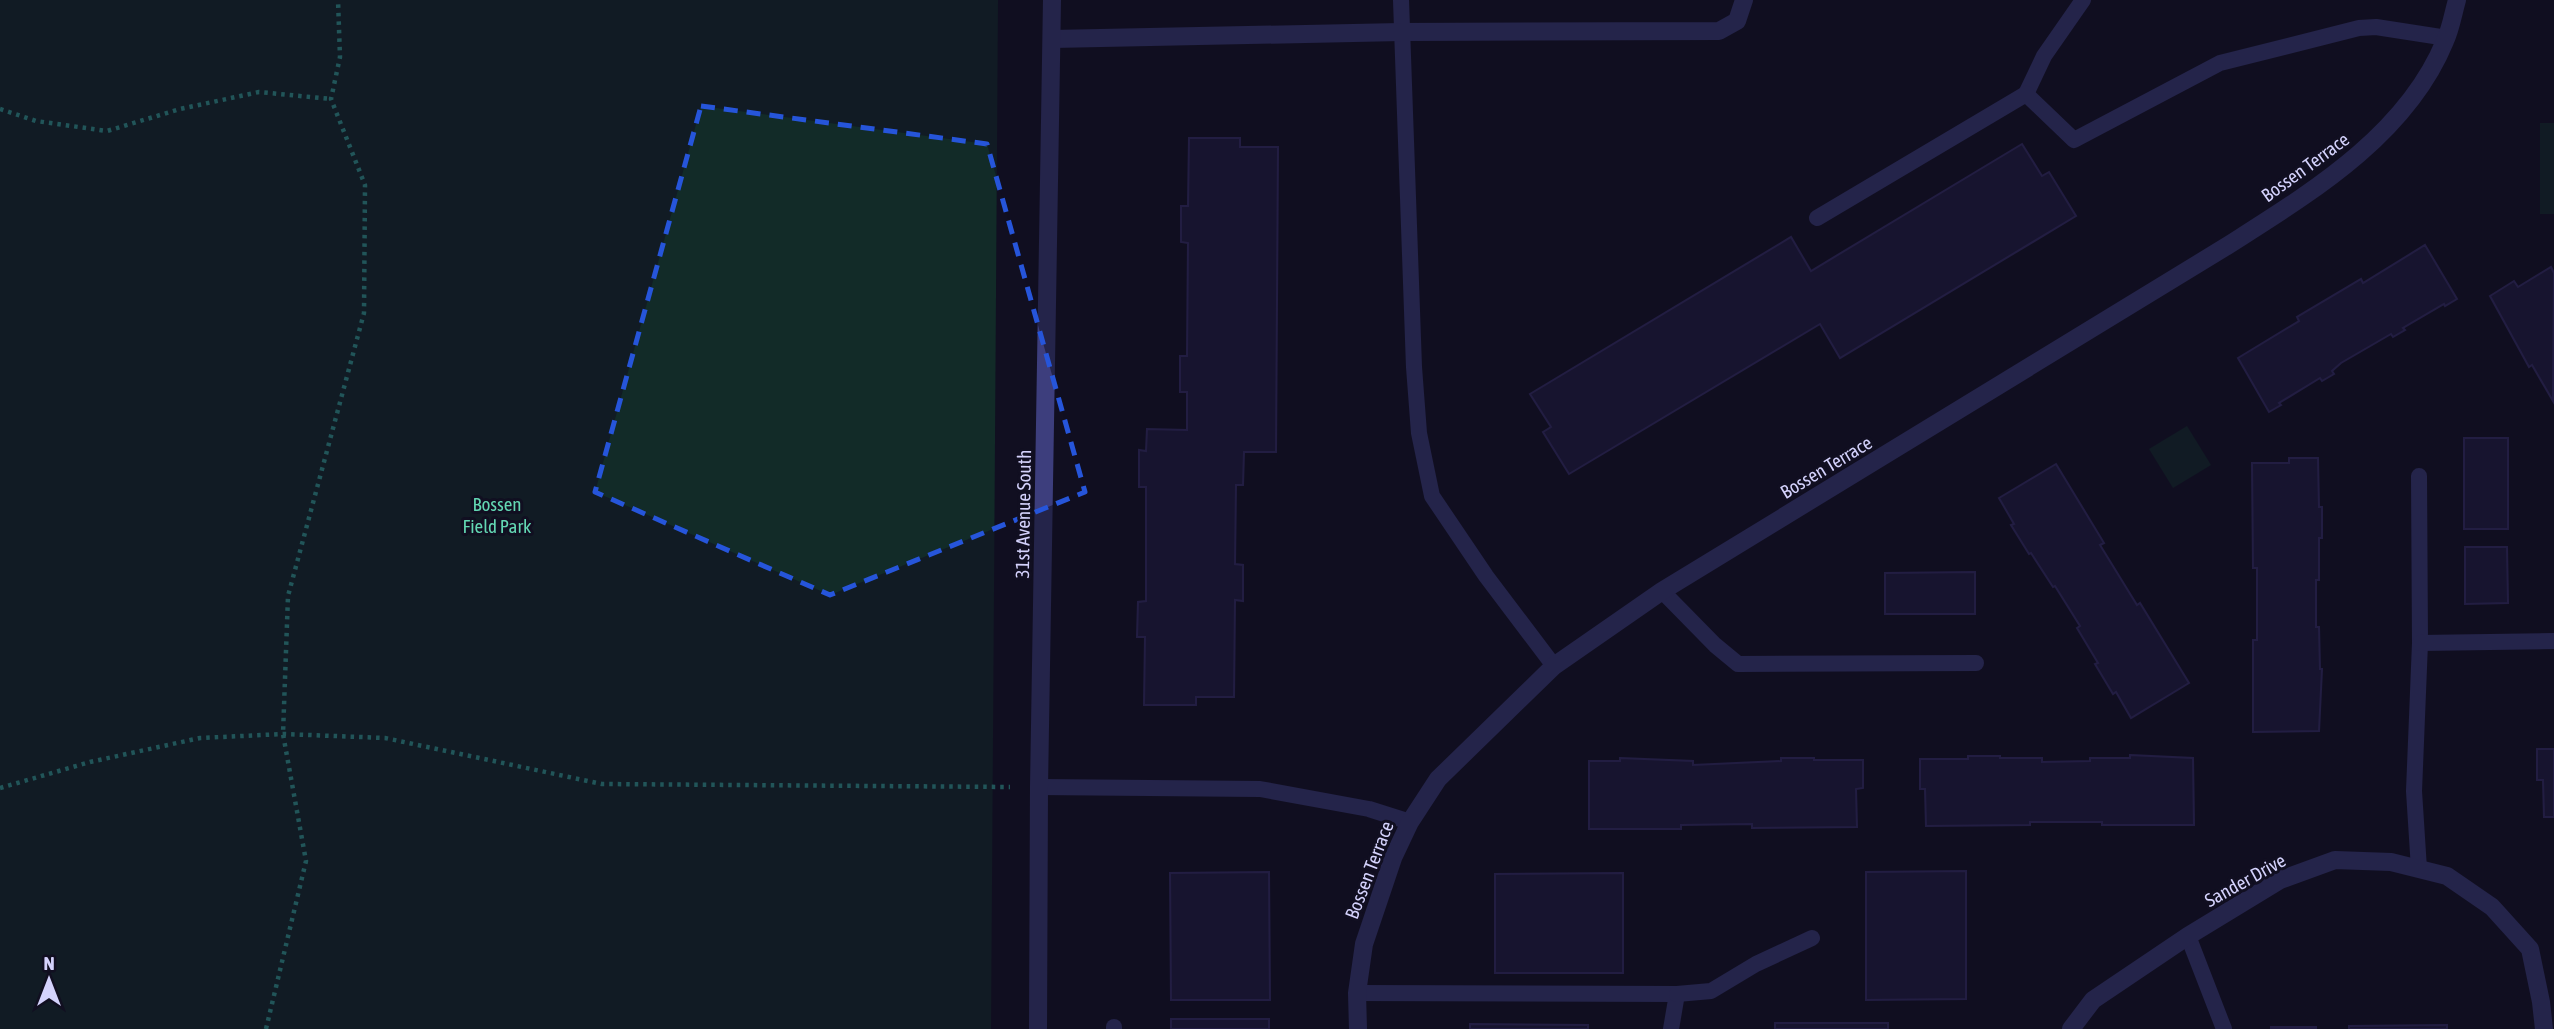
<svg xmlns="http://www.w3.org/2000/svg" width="2554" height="1029" font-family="'Asap Condensed',sans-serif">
<rect width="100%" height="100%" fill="#110f21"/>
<g fill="#122b28">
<path d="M0,0h998l-7,1029h-991z"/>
<rect x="2540" y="123" width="14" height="91"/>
<path d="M2187,426l24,39 -38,23 -24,-39z"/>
</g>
<g fill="#211c41" stroke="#38306b" stroke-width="2">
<path d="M1189,138h51v9h38l-2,305h-32l-1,33h-7l-1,79 8,1v36l-8,-1 -1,97h-38v8h-52l1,-68h-8l1,-35 8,-1v-114h-7v-37l7,1 1,-22 40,1v-38h-7v-36h7l1,-113 -7,-1v-36h7z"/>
<path d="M2022,144l20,32 7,-4 27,44 -236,142 -20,-34 -251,150 -26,-42 8,-5 -21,-33 261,-157 20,34z"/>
<path d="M2425,245l32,54 -12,7 -1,-2 -41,24 2,2 -12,7 -2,-3 -50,29 -9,8 2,3 -12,7 -2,-3 -41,25 2,2 -12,7 -31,-54 61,-37 -2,-4 64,-38 2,4z"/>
<path d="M2551,267l3,6 -1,128 -21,-36 -3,2 -39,-71 24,-15 4,6z"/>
<rect x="2464" y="438" width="44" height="91"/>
<path d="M2289,458h29l1,49h3v31h-3v42h-3v47h3l1,42h2l-3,62 -66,1v-92h4v-72h-4l-1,-105h37z"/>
<path d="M2056,464l48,79 -4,2 37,60 3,-2 49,80 -58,35 -15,-26 -3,2 -18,-30 3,-1 -21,-35 3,-2 -25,-40 -2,1 -22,-34 -2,1 -18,-29 3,-1 -15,-26z"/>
<path d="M2465,547h42l1,56 -43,1z"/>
<path d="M1975,572v42h-90v-41z"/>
<path d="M2537,749h17v68h-10l-1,-37h-6z"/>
<path d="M2130,755l63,3 1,67h-92v-3h-72v3l-104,1 -1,-37h-5v-30h48v-3h32v2h42v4l48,-1v-3h40z"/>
<path d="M1620,758l73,3v4l88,-4v-3h33v2h49v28l-7,1 1,38 -105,1v-4l-71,1v4h-92v-68h31z"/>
<path d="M1966,871v128l-100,1v-128z"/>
<path d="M1269,872l1,128h-99l-1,-127z"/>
<path d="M1623,873v100h-128v-99z"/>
<rect x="1171" y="1019" width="98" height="10"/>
<rect x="1775" y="1023" width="113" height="6"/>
<path d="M1470,1024l118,1v4h-118z"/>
<path d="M2447,1025v4h-98v-3z"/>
<rect x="2271" y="1027" width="45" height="2"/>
</g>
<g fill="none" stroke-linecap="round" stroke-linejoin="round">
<g stroke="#36ac9e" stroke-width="4.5" stroke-dasharray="3.5 5" stroke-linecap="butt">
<path d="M0,109l36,12 71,10 73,-22 79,-17 72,7"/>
<path d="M0,788l90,-26 110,-24 83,-4 102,4 217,46 408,3"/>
<path d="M266,1029l40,-168 -23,-127 5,-138 76,-283 1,-128 -34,-86 9,-42 -2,-57"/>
</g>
<g stroke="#3d3e7d" stroke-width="16">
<path d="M1401,0l13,367 5,66 13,63 54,80 68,90"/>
<path d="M2026,94l18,-38 39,-56"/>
<path d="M1817,218l209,-124 48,46 146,-77 139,-35 17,-1 71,11"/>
<path d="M2419,476l1,167 -6,148 5,78"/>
<path d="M1662,591l53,54 23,19 238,-1"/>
<path d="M2420,643l134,-2"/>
<path d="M1039,787l221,2 109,20 41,13"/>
<path d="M2188,936l36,93"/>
<path d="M1357,993l320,1 -6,35"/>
<path d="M1677,994l34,-3 45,-27 56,-26"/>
<path d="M1114,1029v-2"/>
</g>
<g stroke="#3d3e7d" stroke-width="18">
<path d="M1052,39l349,-7 318,-1 18,-10 7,-21"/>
<path d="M1038,1029l1,-242 13,-787"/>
<path d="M1358,1029l-1,-36 7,-49 29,-86 17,-36 28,-43 116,-113 108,-75 565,-345c83,-53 179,-110 218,-205 6,-13 8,-27 12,-41"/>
<path d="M2071,1029l22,-29 95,-64 92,-56 55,-20 56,2 56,14 45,31 38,42 11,53 3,27"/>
</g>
</g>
<path d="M0 0H2554V1029H0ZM701,106l286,38 98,348 -255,103 -235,-103z" fill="#110f21" fill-opacity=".55" fill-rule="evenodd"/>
<path fill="none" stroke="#2655da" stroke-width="5" stroke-dasharray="14 9" stroke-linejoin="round" d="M701,106l286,38 98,348 -255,103 -235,-103z"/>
<g text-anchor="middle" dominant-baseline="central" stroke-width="6" stroke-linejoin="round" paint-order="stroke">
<g font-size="19" fill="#d4d2fc" stroke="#110f21">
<text transform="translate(2305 167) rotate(-36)">Bossen Terrace</text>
<text transform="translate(1826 467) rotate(-31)">Bossen Terrace</text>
<text transform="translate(1023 514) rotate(-89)">31st Avenue South</text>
<text transform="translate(1369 870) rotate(-69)">Bossen Terrace</text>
<text transform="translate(2245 880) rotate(-29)">Sander Drive</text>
</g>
<g font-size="19" fill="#63d7b3" stroke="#110f21">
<text x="497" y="504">Bossen<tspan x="497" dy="22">Field Park</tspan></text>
</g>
</g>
<g transform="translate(49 980)" stroke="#110f21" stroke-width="5" paint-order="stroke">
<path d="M0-5L12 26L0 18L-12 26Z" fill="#d4d2fc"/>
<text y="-10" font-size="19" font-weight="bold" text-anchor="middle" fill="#d4d2fc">N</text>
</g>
</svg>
